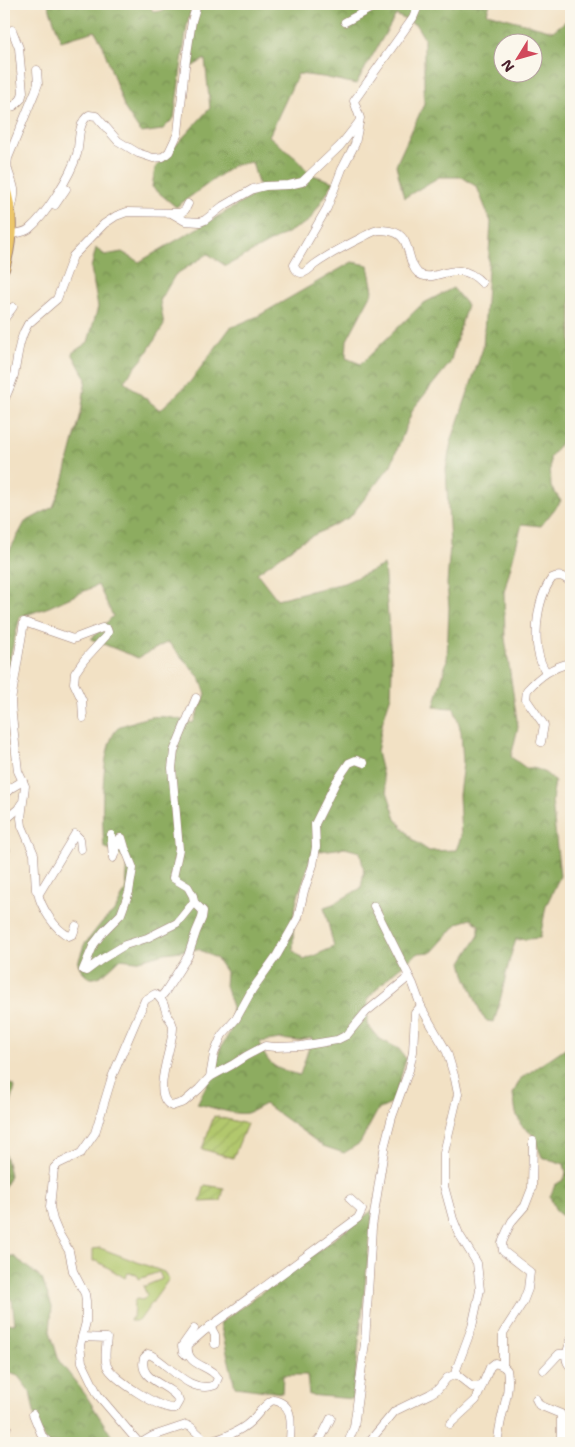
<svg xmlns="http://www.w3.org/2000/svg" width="575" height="1447" font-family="'Shantell Sans',sans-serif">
<defs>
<pattern id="forest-crowns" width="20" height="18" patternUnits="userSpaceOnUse" patternTransform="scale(1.25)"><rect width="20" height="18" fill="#8dac60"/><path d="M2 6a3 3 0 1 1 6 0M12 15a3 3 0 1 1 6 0" fill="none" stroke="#758b4f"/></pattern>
<pattern id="garden-furrows" width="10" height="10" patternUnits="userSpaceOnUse" patternTransform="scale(1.25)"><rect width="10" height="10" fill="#b2c86d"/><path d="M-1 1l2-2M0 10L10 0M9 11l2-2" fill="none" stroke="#9bab5f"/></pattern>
</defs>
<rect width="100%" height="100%" fill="#fbf7ec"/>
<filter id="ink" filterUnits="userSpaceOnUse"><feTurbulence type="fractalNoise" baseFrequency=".02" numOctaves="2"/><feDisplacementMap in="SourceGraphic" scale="10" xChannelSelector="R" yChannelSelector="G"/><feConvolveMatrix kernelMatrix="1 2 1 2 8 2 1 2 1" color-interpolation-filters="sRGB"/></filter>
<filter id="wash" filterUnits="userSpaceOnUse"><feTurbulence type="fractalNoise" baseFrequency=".0096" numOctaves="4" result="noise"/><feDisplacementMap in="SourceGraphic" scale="20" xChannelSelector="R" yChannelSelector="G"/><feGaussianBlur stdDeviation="1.12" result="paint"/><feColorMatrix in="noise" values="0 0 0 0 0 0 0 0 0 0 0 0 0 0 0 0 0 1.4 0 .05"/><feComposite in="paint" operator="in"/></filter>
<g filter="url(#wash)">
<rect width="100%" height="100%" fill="#f2e1c4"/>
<g fill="url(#forest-crowns)" stroke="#6c6646" fill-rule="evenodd">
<path d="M48,4h100l6,8 11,-2 3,-6h25l-6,21 -13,93 -12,12 -21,3 -16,-24 -23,-65 -7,-13 -34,10z"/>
<path d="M199,4h291l-3,9 66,18 18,-14v411l-21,30 1,29 10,14 -20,25 -19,-2 -18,68 1,46 13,89 -7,30 15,11c13,-1 20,5 29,13l-3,20 8,75 -14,30 -6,32 -24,2c-10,26 -13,55 -22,82l-7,-1 -5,-5 -17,-42 -3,-12 17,-27v-10l-8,-6 -13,4 -26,29 -14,1 -24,19 -26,26 -1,26 11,14 21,11 7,10 -13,44 -15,7 -18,33 -16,10 -21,-7 -58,-42c-6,3 -12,7 -18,9 -11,3 -38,-7 -50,-9l17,-34 6,-21 10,-17 2,-25 -7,-21 1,-14 -9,-13 -19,-10 -33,4 -29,8 -16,-2c-15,14 -31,33 -42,4l6,-18 18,-23 13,-11 11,-22 2,-30 -24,-12c-2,-25 -5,-104 15,-120 3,-2 8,-3 11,-4 25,-10 37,-7 63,0l13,-29 -6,-16 -32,-36 -30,16 -47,-19 22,-23 -15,-31 -49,22 -29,10 -12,48 -4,-1v-103l21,-39 28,-15 10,-25 18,-69 5,-34 -14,-26 16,-11 10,-35 -7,-39 5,-20 9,7 17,-3 17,10 107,-62 14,-10 -8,-28 -18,3 -58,42 -24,-20 3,-19 55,-60 -5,-49 -17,10zM396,15l20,10 8,13v66l-28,61 8,33 35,-21h23l15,10 14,35 -8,126 -32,94 -5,27 4,76 -3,39 2,23 -2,53 -13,47 20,1 7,24 2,31 -4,32 2,42 -5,13 -27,1 -16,-11 -17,-21 -11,-34 -8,-33 6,-32 8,-24 1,-26 -8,-105 -40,18 -67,16 -20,-26 45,-32 48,-24 41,-52 22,-56 37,-46 17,-58 -14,-17 -31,16 -61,60 -15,-6 1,-18 26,-49 -5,-26 -16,-3 -94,54 -28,12 -40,54 -30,28 -36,-29 20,-24 20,-32 -4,-24 15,-26 33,-21 18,12 83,-45 25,-39 -24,-8 -12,-14 -29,-24 29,-62 25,3 33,7zM502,42h30v30h-30zM345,848l15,4 4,19 -3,17 -28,16 -9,3 10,40 -30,13 -11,-10c1,-14 -1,-29 2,-42 4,-20 13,-37 17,-56zM312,1038l-12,37c-22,-5 -34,-9 -40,-33l20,-3 19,2z"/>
<path d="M571,1044v179l-15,-12 -6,-14 5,-12 8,-5 3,-6 -2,-10 -22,-7 -9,-22 -12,-10 -5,-12 -3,-19 7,-15z"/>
<path d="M4,1080l11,7 -11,45z"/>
<path d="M4,1150l6,25 -6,13z"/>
<path d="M373,1210l-20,189 -44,-4 -2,-20h-24l-1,18 -47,-6 -15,-64z"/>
<path d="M4,1255l11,2 27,22 10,28 -2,24 9,30 26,33 31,49h-70l-9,-17 -7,-34 -12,-16 -14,-5v-48l11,1 -3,-24 -8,-5z"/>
</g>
<g fill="url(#garden-furrows)" stroke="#7e744c">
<path d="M214,1116l33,8 -14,34 -31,-9z"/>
<path d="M205,1185l19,3 -3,13 -21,1z"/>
</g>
<path fill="#b2c86d" stroke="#7e744c" d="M100,1248l64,24 5,7 -30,42h-9l1,-3h2l1,-16 2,-3 7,1 4,-5 -4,-9h2l17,-7 -3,-7 -20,7 -2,-5 -9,-1 -3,5 -28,-17h-4v-12z"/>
</g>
<g filter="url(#ink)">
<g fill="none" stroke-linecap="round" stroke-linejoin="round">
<g stroke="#9e8078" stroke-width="9">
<g id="minor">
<path d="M419,4l-6,14 -59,83 6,17 -5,26 -13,25 -15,39 -33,57c1,4 3,7 7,8 6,0 9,-5 13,-8 15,-11 31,-19 47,-27 4,-2 9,-5 14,-7 5,-2 9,-1 15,0 23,4 15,30 28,42 16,13 38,-18 64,10"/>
<path d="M345,22l34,-18"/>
<path d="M4,108l10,-2 7,-7 2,-7 -4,-44 -7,-18"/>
<path d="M55,205l11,-16"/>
<path d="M11,210c2,-7 4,-14 3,-21 -2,-12 -9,-18 -6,-31l27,-66 3,-8 -1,-14"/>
<path d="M173,214l12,7 15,1 5,-2 18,-14 30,-17 12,-3 24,-1 13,-3 38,-36 19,-24"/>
<path d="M11,234c6,-1 13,-1 18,-5 17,-14 42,-54 48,-75 3,-12 0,-31 12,-39l7,1 22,25 20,12 15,5 10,-1 6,-5 9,-19 7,-66 7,-46 5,-17"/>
<path d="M4,319l9,-12"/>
<path d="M4,401c3,-8 8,-17 10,-26 4,-18 4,-35 14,-51l29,-25 16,-43 31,-32 12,-8 11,-4 53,1 5,-3 3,-6"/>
<path d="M546,672c-16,-24 -10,-72 6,-94 8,-4 13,-1 19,5"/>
<path d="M541,742l3,-17 -18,-26 1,-9c13,-14 25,-23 44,-27"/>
<path d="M4,795l7,-7 12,-7"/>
<path d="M4,821l14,-12 3,-5"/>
<path d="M111,835l2,23 7,-20h2l3,10 8,20 -4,24 -8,22 -17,17 -10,13 -11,26 3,1 16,-12 23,-14 22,-7 30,-15 17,-21"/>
<path d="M4,848l2,2"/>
<path d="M81,849l-1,-10 -5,-5 -35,58 -4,-2 -2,-36 -12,-28 -1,-8 4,-32 -7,-15 -6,-55 -1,-15 13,-79 49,17 29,-11 5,1 1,3 -2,4 -22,24 -9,13 -1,10 8,17 1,18"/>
<path d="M38,892c2,14 17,38 31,44l4,-2 3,-8"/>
<path d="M160,998l5,-6 23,-36 8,-24 6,-14 1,-7 -9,-9 -1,-6 -5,-9 -15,-9 6,-29 -7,-81 2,-17 22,-53"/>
<path d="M210,1077l4,-23 8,-19 14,-16 16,-29 25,-35 21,-37 6,-27 9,-26 3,-18 -1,-23 21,-42 13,-19 7,-3 8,3"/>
<path d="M210,1326l5,9v9"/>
<path d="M82,1337l25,1c-1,8 -3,20 0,28 6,13 55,45 68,42l4,-7c-6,-17 -42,-19 -35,-43l4,-4 3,1c19,10 39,40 64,30l3,-7c-8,-14 -33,-11 -30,-33l16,-14 154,-113 4,-8 -12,-11"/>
<path d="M571,1340c-3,10 -9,19 0,27"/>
<path d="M186,1355l-3,-3 -1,-6 12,-17"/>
<path d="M503,1366v-33l20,-31 5,-13 2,-17 -27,-21 -1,-8 5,-12 5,-10 13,-15 7,-18 1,-47"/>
<path d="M544,1370l15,-16h8"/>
<path d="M456,1374l16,13 10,-1"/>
<path d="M536,1399l3,6 22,9v29"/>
<path d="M33,1414l9,22 8,7"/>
<path d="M450,1424l26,-24 14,-33 5,-4 8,3 4,4c5,24 -9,48 -9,73"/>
<path d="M4,1427h3"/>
<path d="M139,1443l-41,-48 -16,-33 -2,-17 6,-23v-21l-1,-7 -12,-23 -4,-20 -11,-19 -5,-12 -3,-13 4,-39 4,-4 23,-11 14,-20 17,-56 33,-77 10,-6c9,6 9,13 13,23 2,3 5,6 5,10 1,18 -24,69 -1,79l12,-4 15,-13 11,-12 22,-12 14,-9 19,-10 10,1 26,-1 36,-6 10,-5 19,-23 39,-32 3,-5"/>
<path d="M141,1443l12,-7 33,-11 5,2 15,14c11,1 36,-11 44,-19 8,-7 13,-17 23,-22 23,4 17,26 17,43"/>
<path d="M316,1443l6,-7 9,-18"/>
<path d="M348,1443l6,-16 11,-84 7,-116 13,-83 7,-27 17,-47 4,-18 2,-39 6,-7"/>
<path d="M368,1443l27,-32 35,-17 8,-5 9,-11 9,-4v-4l16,-43 8,-37 -3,-27 -18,-29 -6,-15 -9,-33v-33l14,-59 -3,-15 -8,-27 -25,-43 -9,-25 -39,-78"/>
</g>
</g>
<g stroke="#9e8078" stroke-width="12">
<path id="major" d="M4,186c10,27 8,56 0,83"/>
</g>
<use href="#minor" stroke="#fff" stroke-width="8"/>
<use href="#major" stroke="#ecc669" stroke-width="10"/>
</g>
</g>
<rect width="575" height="1447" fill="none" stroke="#fbf7ec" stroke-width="20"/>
<g transform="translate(518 58) rotate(233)"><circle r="24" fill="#fbf7ec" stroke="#b4a19f"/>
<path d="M0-4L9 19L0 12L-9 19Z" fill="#d1495b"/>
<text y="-8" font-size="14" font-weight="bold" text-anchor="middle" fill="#4a1f2b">N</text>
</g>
</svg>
